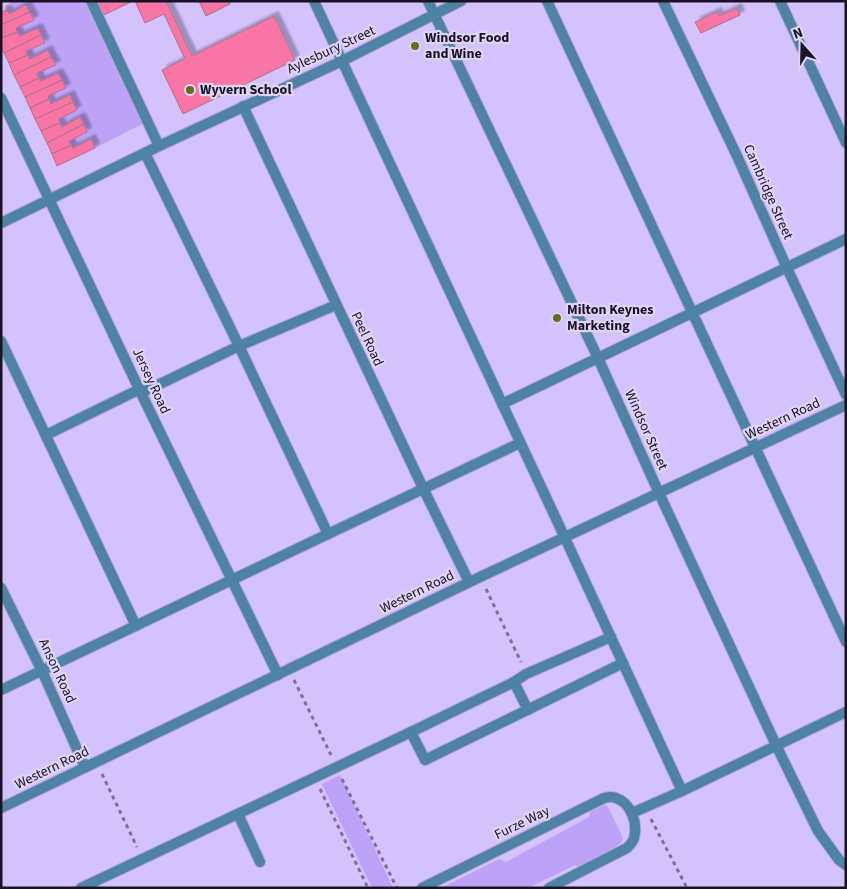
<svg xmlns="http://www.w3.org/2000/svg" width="847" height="889" font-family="'Source Sans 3',sans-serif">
<defs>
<filter id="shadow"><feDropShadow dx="4.5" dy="-4.5" stdDeviation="1" flood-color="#0004"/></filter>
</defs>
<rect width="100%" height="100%" fill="#d4c2fc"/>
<g fill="#bea2f8">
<path d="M14,1h77l57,120 -53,27 -4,-9 -18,9 -4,-7 18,-9 -7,-15 -18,10 -3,-8 14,-17 -4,-7 -18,9 -3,-8 18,-8 -8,-15 -17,8 -4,-8 18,-9 -7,-14 -18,9 -4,-8 19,-8 -7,-15 -18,8 -4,-8 18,-8 -8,-15 -17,9 -4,-8z"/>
<path d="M340,775l53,113h-21l-50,-104z"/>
<path d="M605,805l3,2 15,31 -2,5 -38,25 -8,-3 -47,23h-87l58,-29 7,3 83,-45 2,-6z"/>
</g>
<g fill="#f874a6" stroke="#b07387" filter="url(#shadow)">
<path d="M97,1h36l-29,14z"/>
<path d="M135,1h31l26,55 82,-40 21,44 -112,54 -21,-44 23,-11 -21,-45 -19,9z"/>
<path d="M199,1h30l1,3 -24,12z"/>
<path d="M26,5l4,7 -29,13v-13l6,-2 2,4z"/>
<path d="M737,8l3,7 -39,18 -6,-11 22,-10 2,4z"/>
<path d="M30,12l4,8 -18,8 1,4 -16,6v-13z"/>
<path d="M38,28l3,7 -37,18 -3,-6v-9l16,-6 3,4z"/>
<path d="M41,35l4,8 -19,8 2,4 -19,8 -5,-10z"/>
<path d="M48,50l3,7 -37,18 -5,-12 19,-8 2,4z"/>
<path d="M51,57l5,8 -19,8 2,5 -19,9 -6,-12z"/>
<path d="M58,73l4,7 -37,17 -5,-10 19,-9 2,3z"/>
<path d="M62,80l4,8 -18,8 1,3 -19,9 -5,-11z"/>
<path d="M70,95l3,7 -38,17 -5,-11 19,-9 2,5z"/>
<path d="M73,102l4,8 -18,9 1,4 -19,8 -6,-12z"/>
<path d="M80,117l4,7 -37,19 -6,-12 19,-8 2,4z"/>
<path d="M84,124l3,8 -18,9 2,4 -19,9 -5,-11z"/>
<path d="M91,139l4,9 -38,18 -5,-12 19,-9 2,3z"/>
</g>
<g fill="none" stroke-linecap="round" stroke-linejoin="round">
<g stroke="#b3a2d6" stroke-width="12">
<g id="lane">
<path d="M91,1l68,145"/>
<path d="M314,1l251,537 117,253"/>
<path d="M547,1l299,641"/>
<path d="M780,1l66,142"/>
<path d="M145,153l94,193 89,188"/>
<path d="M1,341l135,285"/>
<path d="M141,393l98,-47 97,-41"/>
<path d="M502,404l344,-165"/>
<path d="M46,435l94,-46"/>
<path d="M514,682l14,28"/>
<path d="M1,690l327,-156 192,-91"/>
<path d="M411,732l14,28 198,-97"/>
<path d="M238,814l22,48"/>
<path d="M81,888l330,-156 103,-50 12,-8 85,-37"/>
</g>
</g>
<g stroke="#b3a2d6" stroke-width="12">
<g id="street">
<path d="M428,1l170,357 61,135 117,252 42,86 21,29 7,5"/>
<path d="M663,1l74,155 50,112 59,127"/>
<path d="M1,98l140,295 137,282"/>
<path d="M243,106l180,382 46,94"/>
<path d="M1,223l158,-77 183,-85 119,-60"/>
<path d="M1,588l41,83 43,96"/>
<path d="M1,808l479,-231 366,-172"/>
<path d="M632,813l50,-22 164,-79"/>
<path d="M422,888l182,-90c4,-1 8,-2 12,0 15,5 22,25 18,40 -1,4 -4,7 -7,10l-78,40"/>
</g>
</g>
<g stroke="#7e7199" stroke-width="3" stroke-dasharray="4 4" stroke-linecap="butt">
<path d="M486,589l35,73"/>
<path d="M294,680l37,75"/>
<path d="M102,774l35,73"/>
<path d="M342,779l55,109"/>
<path d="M320,789l48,99"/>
<path d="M651,819l36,69"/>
</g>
<use href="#lane" stroke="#4f83a4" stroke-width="10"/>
<use href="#street" stroke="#4f83a4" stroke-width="10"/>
</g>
<g fill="#63711c" stroke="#ded4f7" stroke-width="2">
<circle cx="415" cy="46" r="5"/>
<circle cx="190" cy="90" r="5"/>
<circle cx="557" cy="318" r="5"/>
</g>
<g text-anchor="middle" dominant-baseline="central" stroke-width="4.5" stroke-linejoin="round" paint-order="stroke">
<g font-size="14" font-weight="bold" fill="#1a1327" stroke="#ded4f7" text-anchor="start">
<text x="425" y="38">Windsor Food<tspan x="425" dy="16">and Wine</tspan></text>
<text x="200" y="90">Wyvern School</text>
<text x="567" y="310">Milton Keynes<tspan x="567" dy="16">Marketing</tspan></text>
</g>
<g font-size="14" fill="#1a1327" stroke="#ded4f7">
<text transform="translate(331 50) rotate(-25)">Aylesbury Street</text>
<text transform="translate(768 192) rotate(66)">Cambridge Street</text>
<text transform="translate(367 339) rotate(65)">Peel Road</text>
<text transform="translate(151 381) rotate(65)">Jersey Road</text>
<text transform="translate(783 419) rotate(-25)">Western Road</text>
<text transform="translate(646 430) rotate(66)">Windsor Street</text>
<text transform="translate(417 592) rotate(-26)">Western Road</text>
<text transform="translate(57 671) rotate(65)">Anson Road</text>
<text transform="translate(52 768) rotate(-26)">Western Road</text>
<text transform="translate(522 823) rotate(-26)">Furze Way</text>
</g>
</g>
<rect width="847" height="889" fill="none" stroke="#1a1327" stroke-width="5"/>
<g transform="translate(802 45) rotate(340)" stroke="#ded4f7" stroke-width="4" paint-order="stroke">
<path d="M0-4L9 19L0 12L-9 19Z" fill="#1a1327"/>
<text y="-8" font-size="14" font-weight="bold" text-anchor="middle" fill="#1a1327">N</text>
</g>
</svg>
